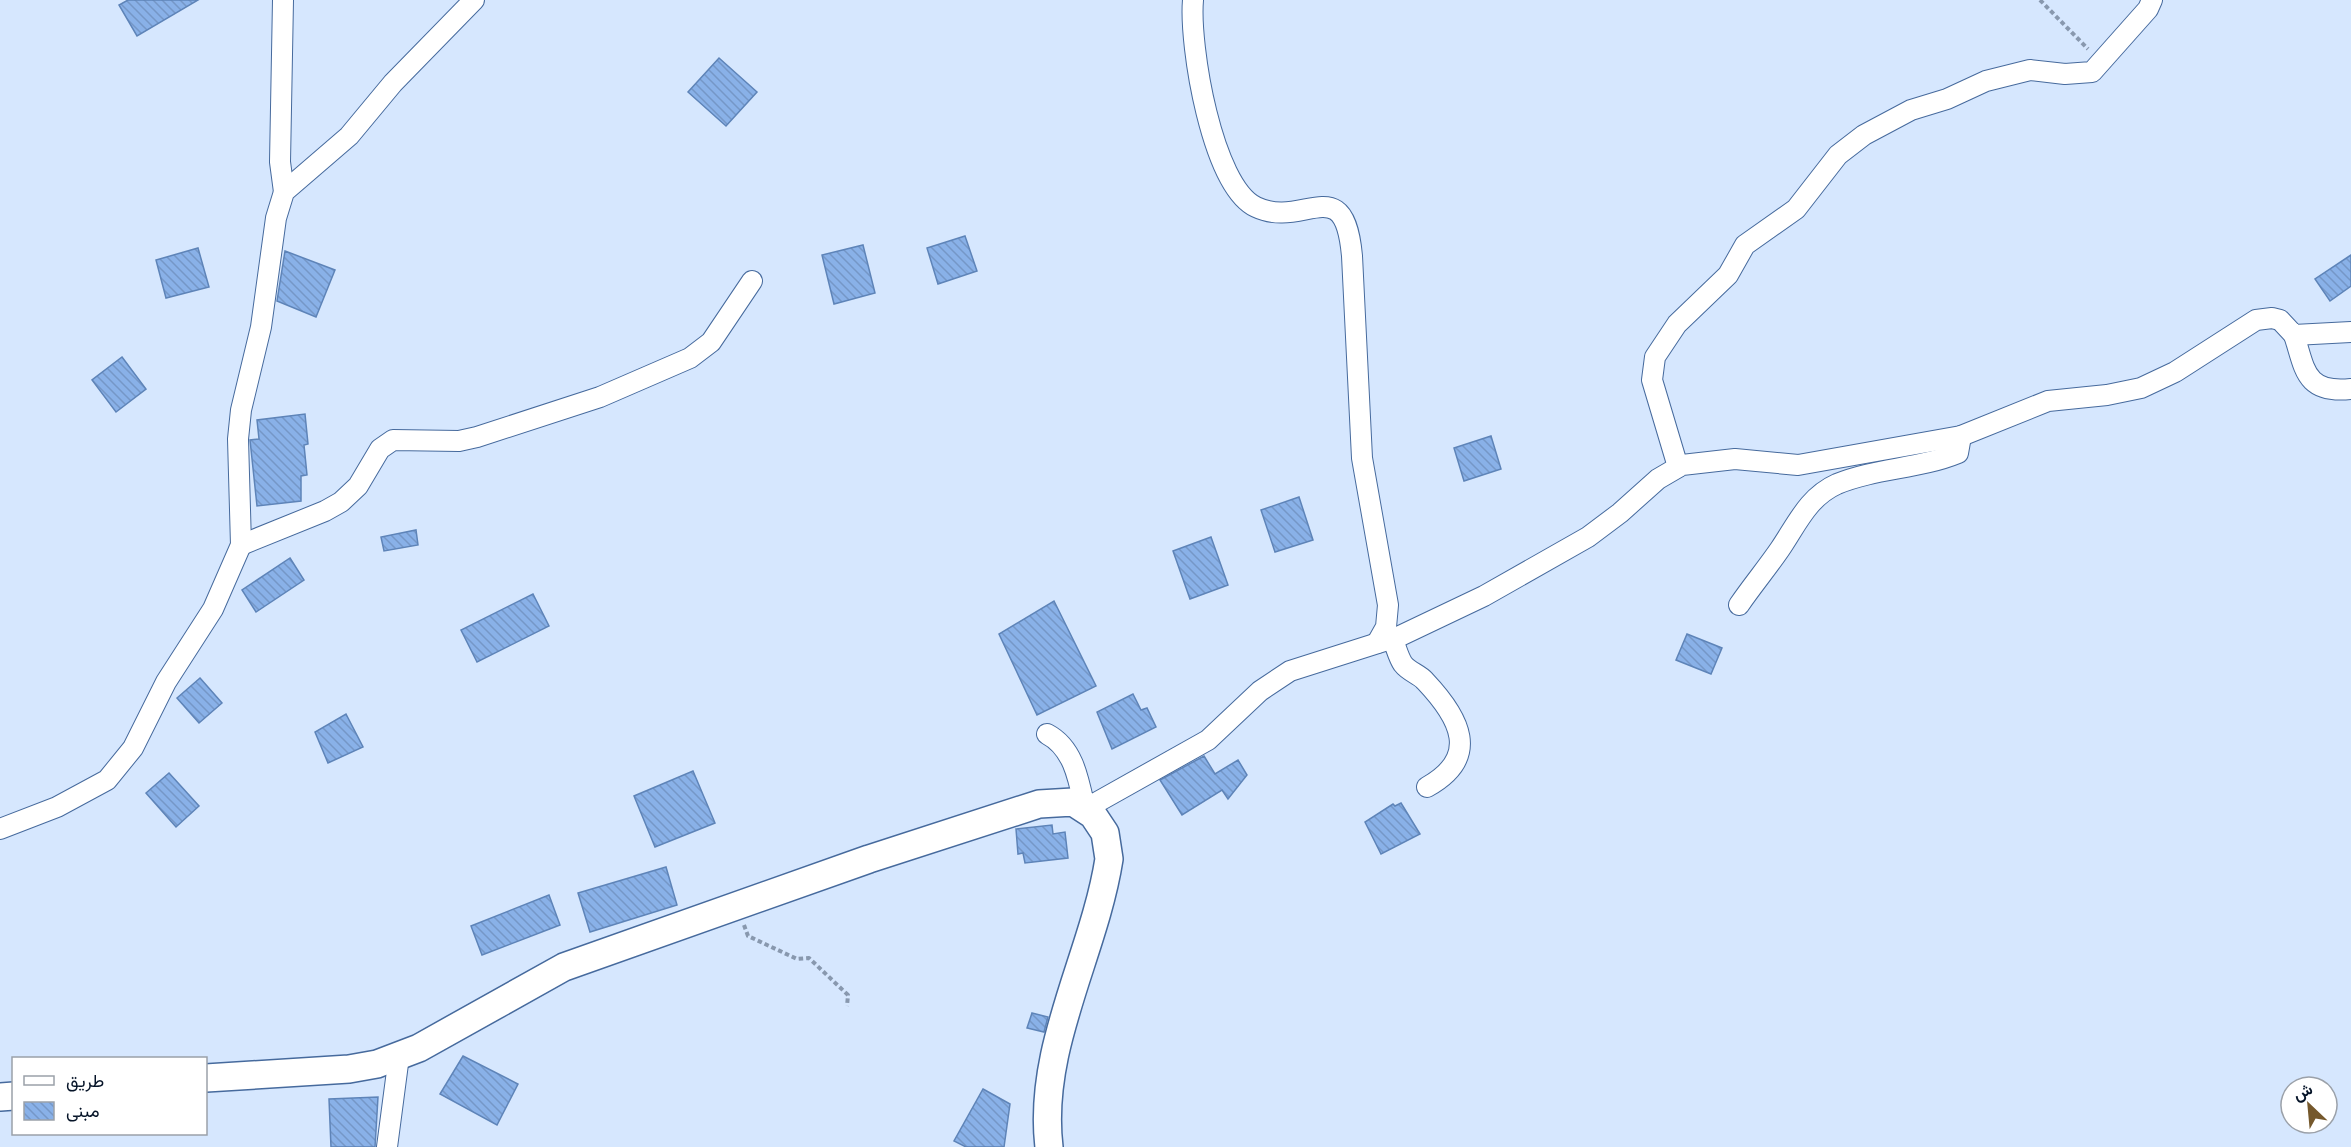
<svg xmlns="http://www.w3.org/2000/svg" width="2351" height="1147" font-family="Poppins,Vazirmatn,sans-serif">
<defs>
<pattern id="building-back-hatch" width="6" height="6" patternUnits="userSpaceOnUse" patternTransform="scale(1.5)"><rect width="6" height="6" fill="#89b1e8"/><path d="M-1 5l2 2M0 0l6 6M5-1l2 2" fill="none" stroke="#7597c7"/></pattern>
</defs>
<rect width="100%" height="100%" fill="#d6e7fe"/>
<g fill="url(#building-back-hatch)" stroke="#5e84b8" stroke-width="1.5">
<path d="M128,0h70l-61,36 -18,-31z"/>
<path d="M719,58l38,34 -31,34 -38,-34z"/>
<path d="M965,236l12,35 -39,13 -11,-36z"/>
<path d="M863,245l12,48 -41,11 -12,-49z"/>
<path d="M198,248l11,39 -43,11 -10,-38z"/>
<path d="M285,251l50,19 -19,47 -39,-16z"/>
<path d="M2351,255v31l-21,15 -15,-22z"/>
<path d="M122,357l24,32 -30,23 -24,-32z"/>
<path d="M305,414l3,30 -4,1 3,30 -6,1v25l-44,5 -7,-66 9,-1 -2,-19z"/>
<path d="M1491,436l10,33 -37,12 -10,-33z"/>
<path d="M1299,497l14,43 -38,12 -14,-42z"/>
<path d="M416,530l2,15 -34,6 -3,-14z"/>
<path d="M1211,537l17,48 -38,14 -17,-48z"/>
<path d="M290,558l14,22 -48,32 -14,-22z"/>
<path d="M533,594l16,32 -72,36 -16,-32z"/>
<path d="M1054,601l42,85 -59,29 -38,-81z"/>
<path d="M1687,634l35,14 -11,26 -35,-14z"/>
<path d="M200,678l22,25 -23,20 -22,-25z"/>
<path d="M1133,694l8,16 6,-2 9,19 -44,22 -15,-37z"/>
<path d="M346,714l17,33 -35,16 -13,-31z"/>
<path d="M1204,756l11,18 23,-14 9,15 -19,24 -6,-9 -40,25 -22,-35z"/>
<path d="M693,771l22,52 -60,24 -21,-51z"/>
<path d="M169,773l30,33 -23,21 -30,-34z"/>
<path d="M1401,803l19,31 -39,20 -16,-32 28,-18 2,2z"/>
<path d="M1052,825l1,9 12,-2 3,26 -43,5 -2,-10 -5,1 -2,-25z"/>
<path d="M666,867l11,38 -87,27 -12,-39z"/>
<path d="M549,895l11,30 -78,30 -11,-29z"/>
<path d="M1032,1013l16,4 -4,15 -17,-4z"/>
<path d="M463,1056l55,28 -21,41 -57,-31z"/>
<path d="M983,1089l27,15 -6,43h-38l-12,-6z"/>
<path d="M378,1097l-3,50h-44l-2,-48z"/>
</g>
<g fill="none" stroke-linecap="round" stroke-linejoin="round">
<g stroke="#466a9d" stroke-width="22">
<g id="street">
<path d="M283,0l-3,162 4,30"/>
<path d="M1193,0c-4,45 19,186 63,207 48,23 88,-39 96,49l10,202 26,147 -2,22 -9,16"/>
<path d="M2294,335c11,33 10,59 57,54"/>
<path d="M1678,467l-26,-87 3,-23 22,-33 51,-49 17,-30 51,-36 42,-54 26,-20 47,-25 36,-11 39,-18 44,-11 35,4 27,-2 56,-63 4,-9"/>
<path d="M241,545l84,-34 16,-9 17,-16 22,-37 13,-9 66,1 18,-4 123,-40 90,-39 21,-16 41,-61"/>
<path d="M1739,605c13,-19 28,-37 41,-56 17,-25 28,-52 57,-65 39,-16 82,-15 121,-31l3,-17"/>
<path d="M1392,638c4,8 6,19 11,26 6,8 16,10 22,17 35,37 56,76 2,106"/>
<path d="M1047,734c27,14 32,47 38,75l123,-69 52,-49 30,-20 110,-35 84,-40 104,-59 32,-24 38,-34 24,-14 53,-6 63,6 163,-29 87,-35 59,-6 34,-7 34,-16 81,-52 16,-2 8,2 14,15 57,-3"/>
<path d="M0,829l57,-22 50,-27 26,-32 33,-66 47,-73 28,-64 -3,-106 3,-29 20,-83 15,-109 8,-26 65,-56 44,-53 81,-83"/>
<path d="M387,1147l12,-91"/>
</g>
</g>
<g stroke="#466a9d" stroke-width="30">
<g id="secondary">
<path d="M206,1078l143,-9 28,-5 42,-16 145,-81 305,-108 170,-55 34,-2 20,13 12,18 4,26c-15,96 -72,188 -60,288"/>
<path d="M0,1097l14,-1"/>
</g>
</g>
<g stroke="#8898ae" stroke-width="4" stroke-dasharray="4.5 3" stroke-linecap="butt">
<path d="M2040,0l48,49"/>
<path d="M744,925l4,11 49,23 12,-1 39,37 -1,11"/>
</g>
<use href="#street" stroke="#fff" stroke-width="20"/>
<use href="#secondary" stroke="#fff" stroke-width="27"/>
</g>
<rect x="12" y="1057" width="195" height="78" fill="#ffffff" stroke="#9ba1a9" stroke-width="1.5"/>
<rect x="24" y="1076" width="30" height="9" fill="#ffffff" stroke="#9ba1a9" stroke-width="1.5"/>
<text x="66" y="1087" font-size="18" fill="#061428">طريق</text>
<rect x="24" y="1102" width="30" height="18" fill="url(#building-back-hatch)" stroke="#9ba1a9" stroke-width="1.5"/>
<text x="66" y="1117" font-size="18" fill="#061428">مبنى</text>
<g transform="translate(2309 1105) rotate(334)"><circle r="28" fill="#ffffff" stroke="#9ba1a9" stroke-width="1.5"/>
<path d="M0-4.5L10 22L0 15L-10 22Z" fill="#75582c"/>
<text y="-9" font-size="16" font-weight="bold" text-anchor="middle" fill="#061428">ش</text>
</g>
</svg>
